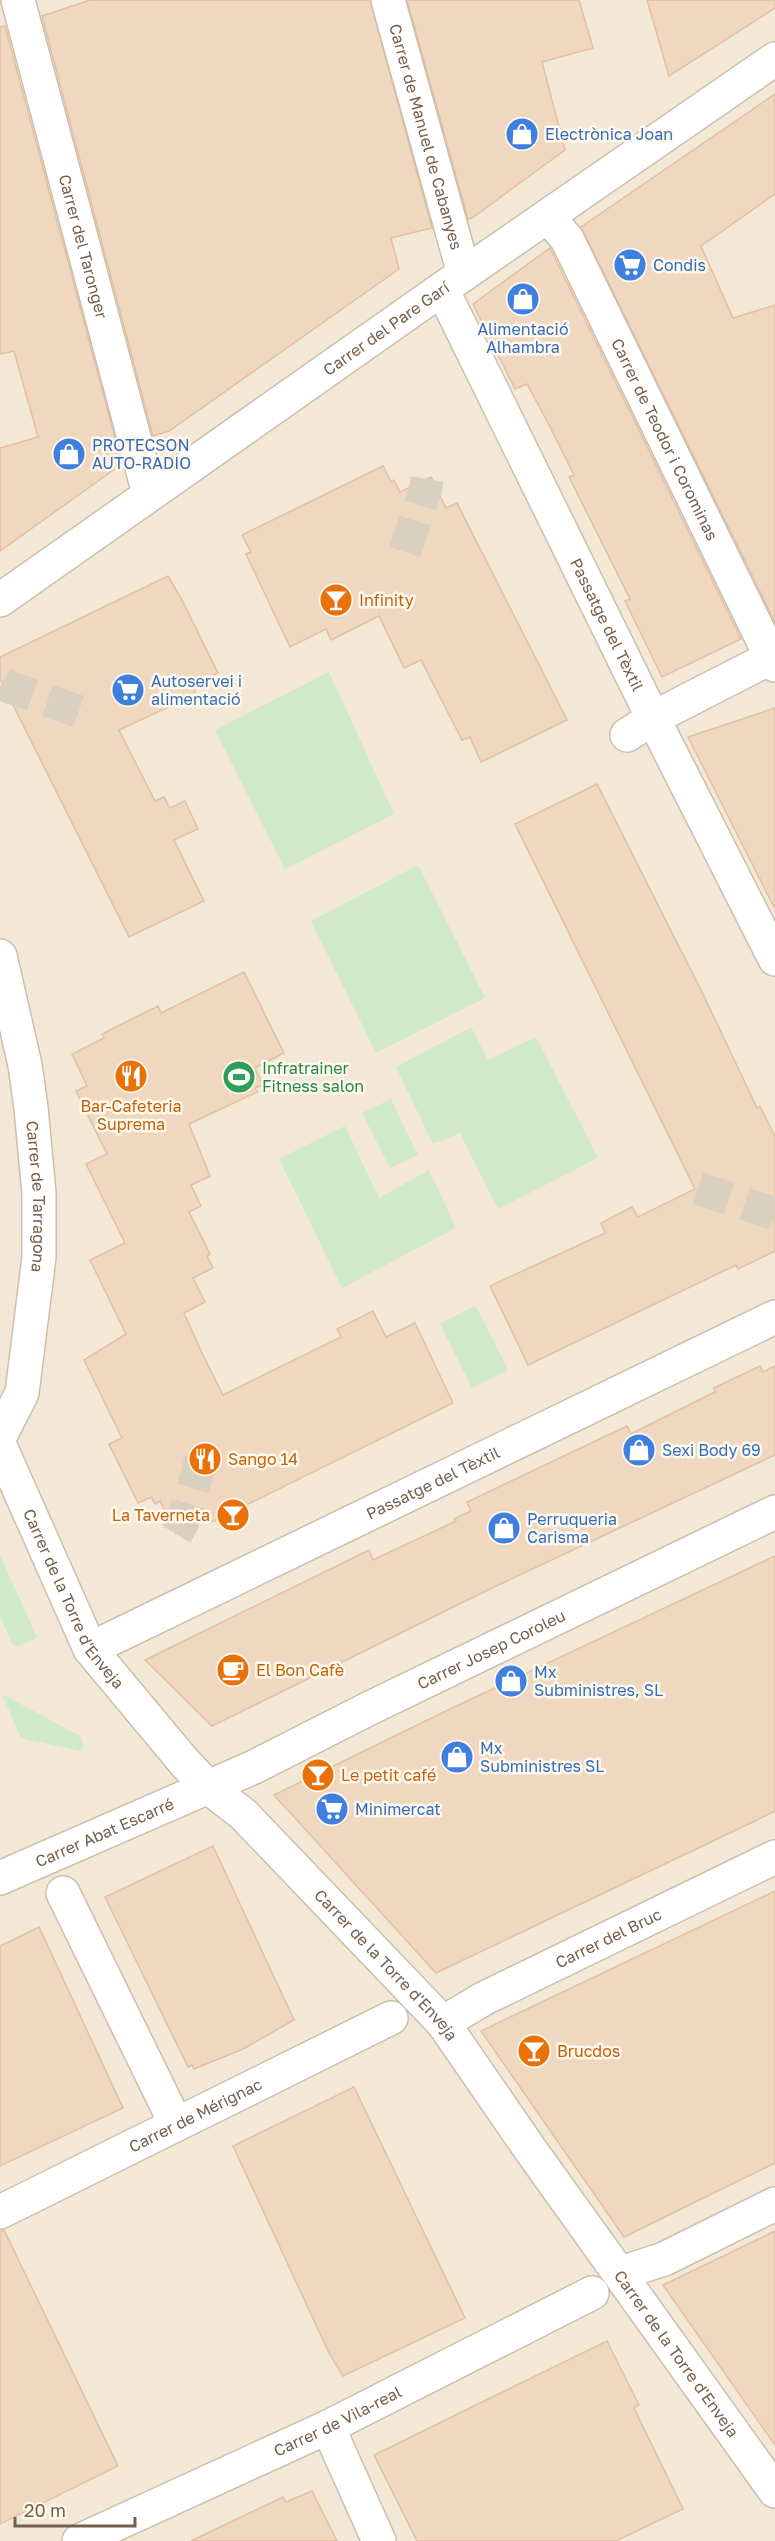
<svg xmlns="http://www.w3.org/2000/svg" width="775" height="2541" font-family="'Golos Text',sans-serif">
<rect width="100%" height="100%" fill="#fcf6e7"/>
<rect fill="#f3e8d6" x="0" y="0" width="775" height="2541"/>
<g fill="#d0e9c6">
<path d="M329,672l65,142 -109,55 -70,-139z"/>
<path d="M418,865l67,133 -109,55 -65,-132z"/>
<path d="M471,1027l17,33 48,-23 62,121 -100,51 -38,-76 -27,11 -37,-77z"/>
<path d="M391,1099l27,56 -28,13 -28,-55z"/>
<path d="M345,1126l34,72 50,-28 27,58 -114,60 -63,-129z"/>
<path d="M475,1305l33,65 -36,18 -32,-64z"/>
<path d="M0,1555l37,83 -23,9 -14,-30z"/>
<path d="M2,1694l78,42 4,9 -3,6 -60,-13z"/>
</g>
<g fill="#f0d8c0" stroke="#e2c0a1" stroke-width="1.5">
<path d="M90,0h280l62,228 -41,10 8,31 -230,162 -16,5 -111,-420z"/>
<path d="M407,0h172l14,48 -51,14 23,88 -93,68 -4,1z"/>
<path d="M647,0h128v8l-106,68z"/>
<path d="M5,26l117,438 -122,87v-103l38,-11 -24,-86 -14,3v-327z"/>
<path d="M775,94v100l-74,52 32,72 42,-13v317l-194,-395z"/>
<path d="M550,248l191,391 -79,38 -37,-76 5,-2 -61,-122 5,-2 -25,-50 -22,-41 -12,5 -42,-85z"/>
<path d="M383,466l8,16 3,-2 6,12 31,-15 15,31 11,-5 110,217 -86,42 -11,-25 -8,3 -41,-80 -17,8 -25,-52 -48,24 -5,-11 -36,18 -44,-93 5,-2 -9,-17z"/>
<path d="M168,576l13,22 37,75 -25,12 3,9 -77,36 36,71 9,-4 6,11 15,-7 13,28 -24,11 30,61 -75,36 -129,-258v-22z"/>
<path d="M775,708v201l-87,-172z"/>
<path d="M597,784l106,210 54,114 3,-2 15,31v114l-37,18 -2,-4 -208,100 -38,-79 115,-53 -4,-10 31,-16 6,10 57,-28 -180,-365z"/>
<path d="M244,972l40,81 -29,15 8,17 -8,3 2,4 -68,32 21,52 -19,9 10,21 -12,6 21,42 -3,2 6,12 -20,10 12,24 -21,11 19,42 20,40 118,-58 -4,-8 36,-18 13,26 29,-14 38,80 -243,120 -3,-5 -31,16 -16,-33 -5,3 -4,-7 -13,6 -29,-59 13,-6 -38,-78 42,-26 -36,-74 35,-17 -39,-79 21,-10 -31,-63 11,-5 -15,-32 32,-16 -2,-4 56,-28 3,7z"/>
<path d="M760,1366l3,6 12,-6v89l-285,134 -278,137 -67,-66 224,-110 4,10 83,-39 -2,-2 17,-8 -4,-9 160,-76 4,8 84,-42 -1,-4z"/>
<path d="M775,1556v255l-20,10 -319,152 -162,-178 174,-85z"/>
<path d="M213,1846l81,174 -51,29 -49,20 -2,-4 -4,2 -83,-170z"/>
<path d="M775,1891v272l-151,74 -143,-206z"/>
<path d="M39,1927l84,181 -123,58v-220z"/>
<path d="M354,2087l111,231 -122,58 -14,-23 -96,-207z"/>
<path d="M4,2230l114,236 -118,58v-293z"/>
<path d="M775,2231v214l-112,-160z"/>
<path d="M607,2341l32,64 -5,3 49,101 -67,32h-199l-43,-86z"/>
<path d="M312,2491l25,50h-146l92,-44 3,5z"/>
</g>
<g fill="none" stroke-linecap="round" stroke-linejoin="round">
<g stroke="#dad0c0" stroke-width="33" stroke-dasharray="33 16" stroke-linecap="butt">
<path d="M405,552l20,-61 2,-12"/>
<path d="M2,683l7,4 74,26"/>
<path d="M698,1188l77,26"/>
<path d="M176,1534l6,-10 19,-64"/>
</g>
<g stroke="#cdbead" stroke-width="36">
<g id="street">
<path id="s1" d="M18,0l131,494"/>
<path id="s2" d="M388,0l76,274"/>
<path id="s3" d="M548,217l19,22 208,426"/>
<path id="s4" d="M442,289l211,429 122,241"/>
<path id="s5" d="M0,600l442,-311 333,-230"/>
<path d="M627,735l26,-17 119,-61"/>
<path id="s6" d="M0,956l25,109 6,43 8,85v64l-17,136 -22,43"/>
<path id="s7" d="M0,1446l90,203 95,114 23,24 35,27 200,209 89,129 243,339"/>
<path id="s8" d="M90,1649l685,-332"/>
<path id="s9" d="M0,1878l254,-111 116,-59 405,-196"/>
<path d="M63,1893l113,231"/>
<path id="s10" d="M443,2023l40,-24 292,-142"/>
<path id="s11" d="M0,2212l391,-194"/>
<path d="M621,2273l43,-14 111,-55"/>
<path d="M328,2427l51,114"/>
<path id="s12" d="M79,2541l249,-114 264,-134"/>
</g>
</g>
<use href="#street" stroke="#fff" stroke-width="33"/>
</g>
<defs>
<g id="shop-disc" transform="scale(1.725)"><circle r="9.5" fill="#3f7fe0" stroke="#fef9ed"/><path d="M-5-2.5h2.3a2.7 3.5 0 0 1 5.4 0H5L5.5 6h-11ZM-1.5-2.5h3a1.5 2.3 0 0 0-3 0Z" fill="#fff"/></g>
<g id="supermarket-disc" transform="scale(1.725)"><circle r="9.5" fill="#3f7fe0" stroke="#fef9ed"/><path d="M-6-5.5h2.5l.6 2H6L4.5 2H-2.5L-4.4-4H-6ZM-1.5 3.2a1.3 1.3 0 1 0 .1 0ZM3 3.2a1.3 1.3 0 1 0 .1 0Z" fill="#fff"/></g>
<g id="bar-disc" transform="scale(1.725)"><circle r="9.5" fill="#e8710a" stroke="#fef9ed"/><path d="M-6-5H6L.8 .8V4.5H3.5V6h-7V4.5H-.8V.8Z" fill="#fff"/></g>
<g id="restaurant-disc" transform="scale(1.725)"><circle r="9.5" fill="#e8710a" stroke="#fef9ed"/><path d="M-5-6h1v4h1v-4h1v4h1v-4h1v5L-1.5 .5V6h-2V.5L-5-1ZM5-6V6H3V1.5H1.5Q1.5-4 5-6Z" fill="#fff"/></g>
<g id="stadium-disc" transform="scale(1.725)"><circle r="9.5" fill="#2e9e5b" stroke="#fef9ed"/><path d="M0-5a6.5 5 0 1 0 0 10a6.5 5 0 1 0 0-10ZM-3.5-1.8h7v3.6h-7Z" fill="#fff"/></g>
<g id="cafe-disc" transform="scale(1.725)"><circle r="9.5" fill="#e8710a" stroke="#fef9ed"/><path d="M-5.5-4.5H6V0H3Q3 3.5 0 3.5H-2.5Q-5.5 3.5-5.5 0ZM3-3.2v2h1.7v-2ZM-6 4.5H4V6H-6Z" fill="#fff"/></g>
</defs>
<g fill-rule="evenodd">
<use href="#shop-disc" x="522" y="134"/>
<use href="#supermarket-disc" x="630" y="265"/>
<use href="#shop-disc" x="523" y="299"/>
<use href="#shop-disc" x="69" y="454"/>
<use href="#bar-disc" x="336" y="600"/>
<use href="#supermarket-disc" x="128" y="690"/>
<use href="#restaurant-disc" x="131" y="1076"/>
<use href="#stadium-disc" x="239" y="1077"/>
<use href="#shop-disc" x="639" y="1450"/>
<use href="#restaurant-disc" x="205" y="1459"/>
<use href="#bar-disc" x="233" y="1515"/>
<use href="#shop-disc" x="504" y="1528"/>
<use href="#cafe-disc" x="233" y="1670"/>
<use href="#shop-disc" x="511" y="1681"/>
<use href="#shop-disc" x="457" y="1757"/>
<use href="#bar-disc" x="318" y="1775"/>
<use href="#supermarket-disc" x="332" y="1809"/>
<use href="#bar-disc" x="534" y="2051"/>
</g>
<g text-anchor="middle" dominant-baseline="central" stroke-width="5" stroke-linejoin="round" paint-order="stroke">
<g font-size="16" fill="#366cbe" stroke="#fef9ed" text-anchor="start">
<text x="545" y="134">Electrònica Joan</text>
<text x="653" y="265">Condis</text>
<text x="523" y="329" text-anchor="middle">Alimentació<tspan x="523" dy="18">Alhambra</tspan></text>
<text x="92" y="445">PROTECSON<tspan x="92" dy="18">AUTO-RADIO</tspan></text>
<text x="151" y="681">Autoservei i<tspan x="151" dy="18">alimentació</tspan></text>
<text x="662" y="1450">Sexi Body 69</text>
<text x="527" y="1519">Perruqueria<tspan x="527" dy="18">Carisma</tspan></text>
<text x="534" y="1672">Mx<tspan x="534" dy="18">Subministres, SL</tspan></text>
<text x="480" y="1748">Mx<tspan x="480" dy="18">Subministres SL</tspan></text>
<text x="355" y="1809">Minimercat</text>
</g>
<g font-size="16" fill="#745f4c" stroke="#fef9ed">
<text stroke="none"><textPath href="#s2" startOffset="142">Carrer de Manuel de Cabanyes</textPath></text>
<text stroke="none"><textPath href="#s1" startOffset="255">Carrer del Taronger</textPath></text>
<text stroke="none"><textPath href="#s5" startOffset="472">Carrer del Pare Garí</textPath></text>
<text stroke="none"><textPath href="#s3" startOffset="252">Carrer de Teodor i Corominas</textPath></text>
<text stroke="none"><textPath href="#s4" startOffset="374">Passatge del Tèxtil</textPath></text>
<text stroke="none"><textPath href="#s6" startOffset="244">Carrer de Tarragona</textPath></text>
<text stroke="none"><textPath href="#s8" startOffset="381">Passatge del Tèxtil</textPath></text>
<text stroke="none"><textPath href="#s7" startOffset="170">Carrer de la Torre d'Enveja</textPath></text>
<text stroke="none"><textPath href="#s9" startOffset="542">Carrer Josep Coroleu</textPath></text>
<text stroke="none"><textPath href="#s9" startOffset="114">Carrer Abat Escarré</textPath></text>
<text stroke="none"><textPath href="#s10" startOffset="186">Carrer del Bruc</textPath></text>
<text stroke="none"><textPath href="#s7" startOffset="656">Carrer de la Torre d'Enveja</textPath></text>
<text stroke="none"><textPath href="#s11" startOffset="218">Carrer de Mérignac</textPath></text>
<text stroke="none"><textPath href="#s7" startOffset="1142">Carrer de la Torre d'Enveja</textPath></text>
<text stroke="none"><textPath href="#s12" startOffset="285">Carrer de Vila-real</textPath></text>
</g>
<g font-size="16" fill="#c56008" stroke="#fef9ed" text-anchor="start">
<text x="359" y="600">Infinity</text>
<text x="131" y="1106" text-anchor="middle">Bar-Cafeteria<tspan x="131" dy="18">Suprema</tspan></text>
<text x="228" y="1459">Sango 14</text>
<text x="210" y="1515" text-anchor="end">La Taverneta</text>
<text x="256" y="1670">El Bon Cafè</text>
<text x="341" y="1775">Le petit café</text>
<text x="557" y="2051">Brucdos</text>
</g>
<g font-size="16" fill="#27864d" stroke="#fef9ed" text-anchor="start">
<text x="262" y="1068">Infratrainer<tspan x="262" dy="18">Fitness salon</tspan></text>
</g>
</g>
<path d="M15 2517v9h120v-9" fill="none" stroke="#745f4c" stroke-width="3"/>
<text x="24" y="2517" font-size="18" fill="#745f4c" stroke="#fef9ed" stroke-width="4.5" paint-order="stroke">20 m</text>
</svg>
